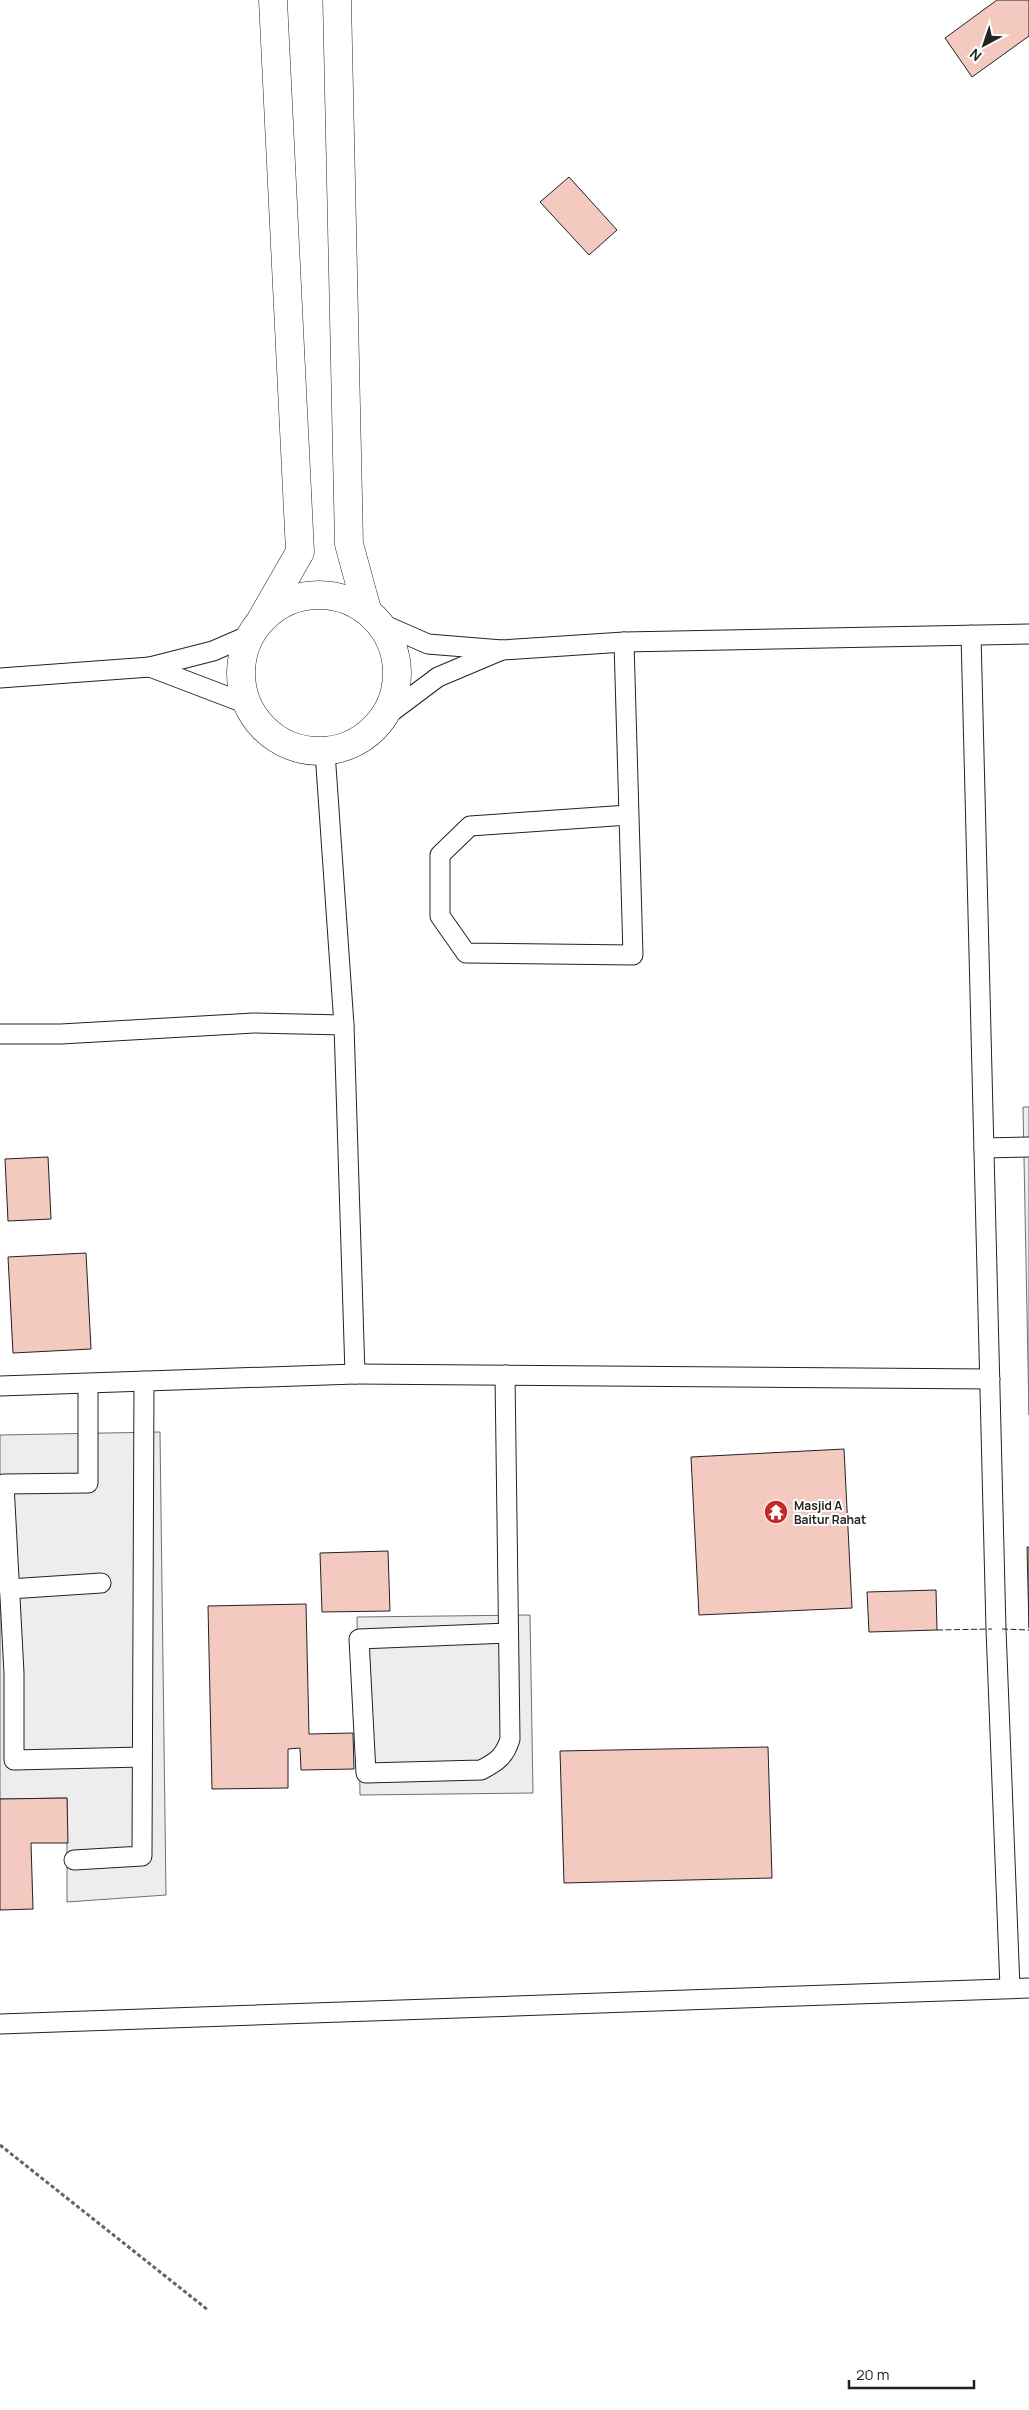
<svg xmlns="http://www.w3.org/2000/svg" width="1029" height="2410" font-family="Manrope,sans-serif">
<rect width="100%" height="100%" fill="#fff"/>
<g fill="#ededed" stroke="#6f6f6f">
<path d="M1023,1107h6v308z"/>
<path d="M160,1432l6,463 -99,7v-104l-67,1v-364z"/>
<path d="M530,1615l3,178 -173,2 -3,-178z"/>
</g>
<g fill="#f3c9c0" stroke="#222">
<path d="M997,0h32v36l-57,41 -27,-39z"/>
<path d="M569,177l48,53 -28,25 -49,-53z"/>
<path d="M48,1157l3,62 -43,2 -3,-62z"/>
<path d="M86,1253l5,96 -78,4 -5,-96z"/>
<path d="M844,1449l8,159 -153,7 -8,-158z"/>
<path d="M1027,1547h2v81z"/>
<path d="M388,1551l2,60 -68,1 -2,-59z"/>
<path d="M936,1590l1,40 -68,2 -2,-40z"/>
<path d="M306,1604l3,130 44,-1 1,36 -53,1 -1,-22 -12,1v39l-76,1 -4,-183z"/>
<path d="M768,1747l4,131 -208,5 -4,-132z"/>
<path d="M67,1798l1,45h-37l2,66 -33,1v-111z"/>
</g>
<g fill="none" stroke-linecap="round" stroke-linejoin="round">
<g stroke="#222" stroke-width="21">
<g id="lane">
<path d="M380,623l48,21 74,6 -64,27 -52,39"/>
<path d="M971,635l25,994 14,359"/>
<path d="M624,642l9,313 -167,-2 -26,-37v-61l30,-29 158,-11"/>
<path d="M502,650l122,-8 405,-8"/>
<path d="M0,678l150,-11"/>
<path d="M247,704l-97,-37 63,-16 37,-16"/>
<path d="M0,1034h61l193,-11 90,2"/>
<path d="M984,1148l45,-1"/>
<path d="M355,1374l635,5"/>
<path d="M505,1375l5,364c-5,17 -13,23 -29,31l-115,3 -7,-134 149,-6"/>
<path d="M88,1384v99l-84,1 10,189v87l128,-3"/>
<path d="M0,1386l355,-12 -11,-349 -19,-273"/>
<path d="M9,1589l92,-6"/>
<path d="M74,1860l68,-4 2,-475"/>
<path d="M0,2024l1029,-36"/>
</g>
</g>
<g stroke="#222" stroke-width="29">
<g id="secondary">
<path d="M337,0l12,544 18,66"/>
<circle cx="319" cy="673" r="78"/>
<path d="M261,620l39,-68 -27,-552"/>
</g>
</g>
<path stroke="#646464" stroke-width="3" stroke-dasharray="4 2.5" stroke-linecap="butt" d="M0,2145l208,165"/>
<use href="#lane" stroke="#fff" stroke-width="19"/>
<use href="#secondary" stroke="#fff" stroke-width="28"/>
<g stroke="#222" stroke-width="1" stroke-dasharray="6 2.5" stroke-linecap="butt">
<path d="M1002,1629l27,1"/>
<path d="M937,1630l55,-1"/>
</g>
</g>
<defs>
<g id="temple-disc" transform="scale(1.25)"><circle r="9.5" fill="#c62828" stroke="#fff"/><path d="M0-6L5-2H3V0L6.5 2.5H4V6H1.5V3h-3V6H-4V2.5H-6.5L-3 0V-2H-5Z" fill="#fff"/></g>
</defs>
<g fill-rule="evenodd">
<use href="#temple-disc" x="776" y="1512"/>
</g>
<g text-anchor="middle" dominant-baseline="central" stroke-width="4" stroke-linejoin="round" paint-order="stroke">
<g font-size="12" font-weight="bold" fill="#222" stroke="#fff" text-anchor="start">
<text x="794" y="1505">Masjid A<tspan x="794" dy="14">Baitur Rahat</tspan></text>
</g>
</g>
<g transform="translate(984 45) rotate(220)" stroke="#ffffff" stroke-width="4" paint-order="stroke">
<path d="M0-4L9 19L0 12L-9 19Z" fill="#222222"/>
<text y="-8" font-size="14" font-weight="bold" text-anchor="middle" fill="#222222">N</text>
</g>
<path d="M849 2380v8h125v-8" fill="none" stroke="#222222" stroke-width="2.5"/>
<text x="856" y="2380" font-size="15" fill="#222222" stroke="#ffffff" stroke-width="4" paint-order="stroke">20 m</text>
</svg>
